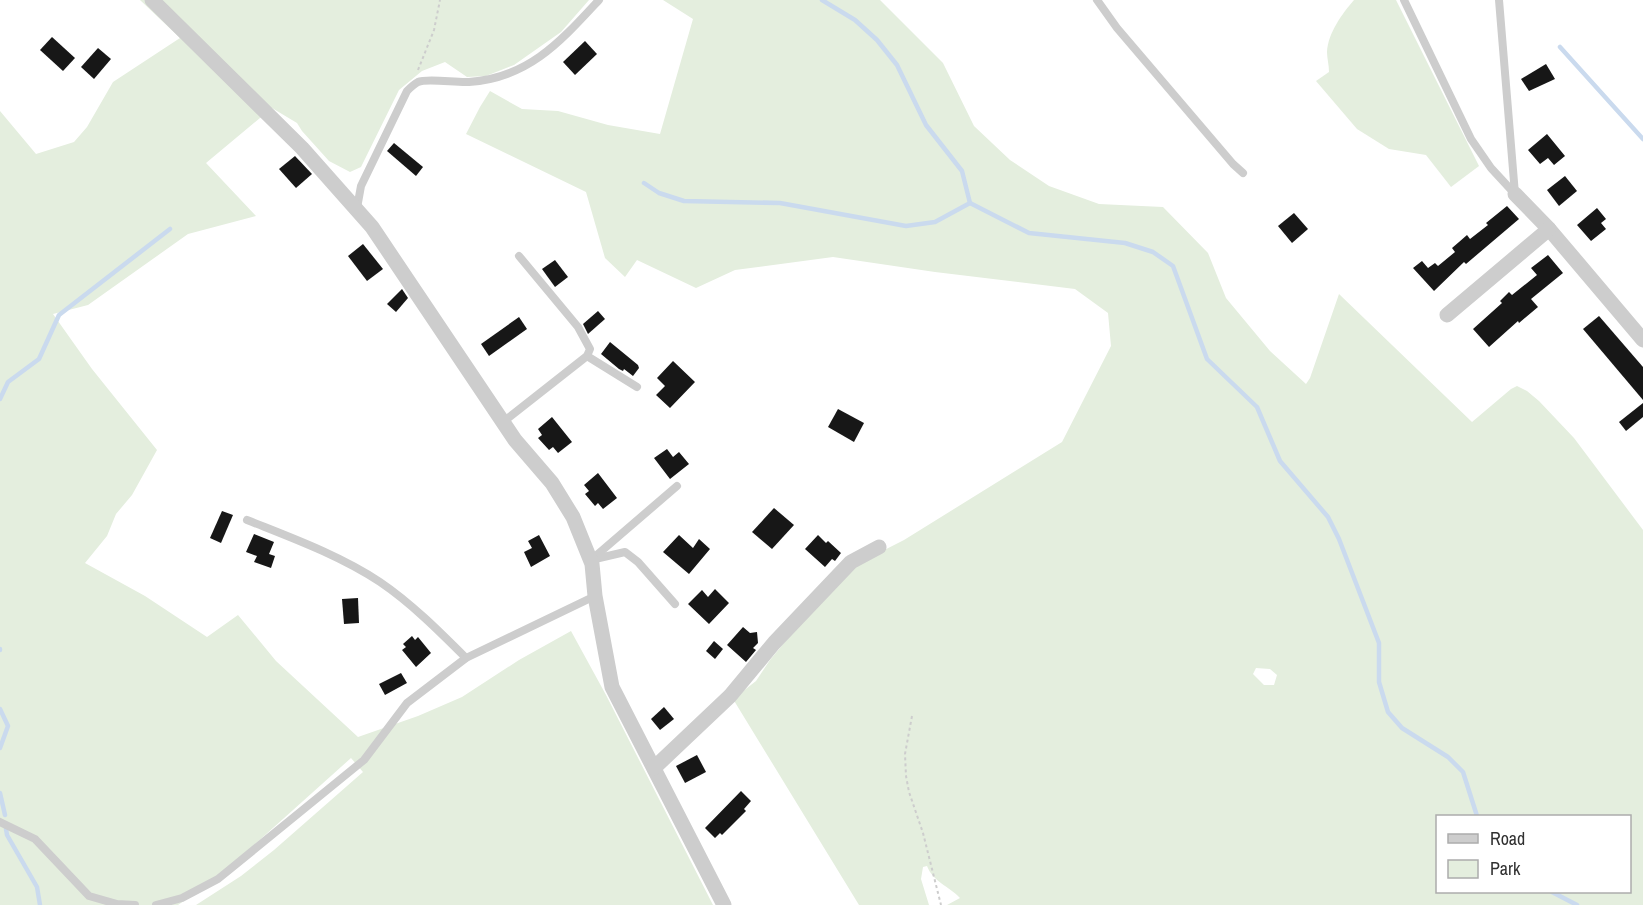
<svg xmlns="http://www.w3.org/2000/svg" width="1643" height="905" font-family="'Archivo Narrow',sans-serif">
<rect width="100%" height="100%" fill="#fff"/>
<g fill="#e4eede" fill-rule="evenodd">
<path d="M140,0h449l-28,32 -47,33 -28,11 -19,1 -22,-15 -23,9 -23,19 -38,77 -11,5 -21,-11 -27,-30 -5,-8 -25,-15 -66,55 50,53 -68,18 -100,71 -35,9 39,55 65,81 -25,45 -16,19 -9,22 -22,27 60,33 62,41 31,-22 38,46 82,76 60,-21 44,-19 57,-37 52,-29 35,64 107,210h-517l45,-29 33,-26 89,-78 -12,-14 -136,122 -37,25h-178v-794l36,43 38,-12 13,-15 26,-45 67,-44z"/>
<path d="M663,0h217l63,63 31,63 36,34 39,26 50,18 64,3 45,46 18,45 44,53 36,33 4,-6 29,-84 133,128 39,-33 6,-3 10,5 12,10 35,37 69,92v375h-696l13,-7c-11,-12 -27,-16 -33,-32l-4,1 -2,12 8,26h-70l-126,-206 23,-18 14,-21 43,-52 40,-42 51,-26 158,-98 49,-96 -3,-33 -33,-24 -140,-17 -102,-15 -98,13 -39,18 -59,-28 -12,17 -20,-19 -19,-66 -120,-58 14,-27 10,-16 32,18 36,2 50,14 52,9 33,-115zM1256,668l14,1 7,6 -3,10h-10l-11,-11zM1438,816h192v76h-192z"/>
<path d="M1354,0h42l83,166 -28,21 -25,-32 -37,-6 -32,-20 -41,-48 13,-9c0,-7 -2,-14 -2,-20 1,-19 15,-38 27,-52z"/>
</g>
<g fill="none" stroke-linecap="round" stroke-linejoin="round">
<g stroke="#cadaee" stroke-width="4.5">
<path d="M822,0l33,20 22,20 20,25 29,60 36,46 8,32"/>
<path d="M1560,47l83,92"/>
<path d="M644,183l15,10 25,8 96,2 126,23 29,-4 35,-19 59,30 96,10 28,9 20,14 34,93 50,48 23,54 48,56 11,22 40,104v39l9,30 14,16 46,29 15,15 14,44"/>
<path d="M0,399l8,-17 31,-23 20,-44 111,-86"/>
<path d="M0,649v1"/>
<path d="M0,709l8,17 -8,22"/>
<path d="M0,793l5,22"/>
<path d="M6,829l1,6 30,52 3,18"/>
<path d="M1552,892l25,13"/>
</g>
</g>
<g fill="#171717">
<path d="M52,37l23,21 -12,13 -23,-21z"/>
<path d="M585,41l12,13 -22,21 -12,-13z"/>
<path d="M98,48l13,11 -17,20 -13,-12z"/>
<path d="M1546,64l9,15 -26,12 -8,-12z"/>
<path d="M1547,134l18,22 -11,9 -6,-7 -8,6 -12,-14z"/>
<path d="M394,143l29,24 -7,9 -29,-25z"/>
<path d="M295,156l17,18 -16,14 -17,-19z"/>
<path d="M1565,176l12,15 -18,15 -12,-16z"/>
<path d="M1507,206l12,13 -53,45 -2,-2 -30,29 -21,-23 9,-7 6,7 7,-5 3,3 17,-14 -3,-4 7,-6 8,-7 3,4 18,-14 -2,-2z"/>
<path d="M1597,208l9,11 -5,4 5,6 -15,12 -14,-16z"/>
<path d="M1294,213l14,16 -16,14 -14,-17z"/>
<path d="M363,244l20,25 -16,12 -19,-25z"/>
<path d="M1548,255l15,18 -32,26 7,8 -19,16 -1,-2 -29,26 -16,-18 29,-26 -2,-2 9,-9 3,3 25,-20 -6,-7z"/>
<path d="M555,260l13,17 -13,10 -13,-18z"/>
<path d="M402,289l6,9 -12,14 -9,-8z"/>
<path d="M598,311l7,8 -17,15 -5,-10z"/>
<path d="M1599,316l44,51v33l-60,-71z"/>
<path d="M519,317l8,12 -38,27 -8,-12z"/>
<path d="M610,342l28,23 1,3 -6,8 -9,-7 -1,2 -4,-2 -18,-15z"/>
<path d="M673,361l22,21 -25,26 -14,-13 9,-9 -8,-8z"/>
<path d="M1643,403v14l-17,14 -7,-9z"/>
<path d="M838,409l26,14 -10,19 -26,-15z"/>
<path d="M552,417l20,25 -14,11 -5,-6 -4,3 -11,-12 4,-3 -4,-6z"/>
<path d="M667,449l6,8 6,-5 10,12 -19,15 -16,-21z"/>
<path d="M598,473l19,25 -14,11 -5,-6 -3,3 -10,-12 4,-3 -5,-6z"/>
<path d="M774,508l20,17 -22,24 -20,-17z"/>
<path d="M222,511l11,4 -12,28 -11,-5z"/>
<path d="M254,534l20,8 -5,12 6,2 -4,12 -17,-6 3,-6 -11,-4z"/>
<path d="M539,535l11,21 -19,11 -7,-15 8,-4 -4,-7z"/>
<path d="M679,535l14,13 6,-9 11,10 -21,25 -26,-22z"/>
<path d="M818,535l8,8 2,-2 13,12 -6,8 -3,-2 -7,8 -20,-18z"/>
<path d="M715,589l14,14 -20,21 -21,-20 14,-14 6,7z"/>
<path d="M358,598l1,25 -15,1 -2,-25z"/>
<path d="M743,627l7,6 7,-1 1,11 -5,5 3,2 -10,12 -19,-17z"/>
<path d="M412,636l3,4 3,-3 13,16 -15,14 -14,-17 4,-3 -3,-3z"/>
<path d="M714,641l9,8 -8,10 -9,-8z"/>
<path d="M401,673l6,10 -22,12 -6,-11z"/>
<path d="M664,707l10,12 -14,11 -9,-11z"/>
<path d="M697,755l9,17 -21,11 -9,-17z"/>
<path d="M741,791l10,10 -7,8 2,2 -24,24 -2,-2 -5,5 -10,-10z"/>
</g>
<g fill="none" stroke-linecap="round" stroke-linejoin="round">
<g stroke="#cdcdcd" stroke-width="2" stroke-dasharray="3 3" stroke-linecap="butt">
<path d="M418,70l16,-40 6,-30"/>
<path d="M912,716l-7,38 1,22 3,16 14,41 18,72"/>
</g>
<g stroke="#cdcdcd" stroke-width="8">
<path d="M1097,0l20,28 116,136 10,9"/>
<path d="M1404,0l67,139 20,29 24,26"/>
<path d="M1499,0l16,194"/>
<path d="M357,208l4,-22 46,-95c3,-3 7,-7 11,-9 9,-4 39,1 51,0 60,-4 92,-41 130,-82"/>
<path d="M587,356l50,31"/>
<path d="M503,422l84,-66 3,-7 -12,-22 -59,-71"/>
<path d="M247,520c45,18 92,35 133,62 31,21 59,49 86,76"/>
<path d="M595,559l30,-7 13,10 37,42"/>
<path d="M591,560l86,-74"/>
<path d="M0,822l35,17 54,57 28,8 18,1"/>
<path d="M156,905l26,-7 36,-19 146,-119 43,-57 59,-45 129,-62"/>
</g>
<g stroke="#cdcdcd" stroke-width="15">
<path d="M152,0l150,148 70,79 143,213 37,43 21,34 19,47 3,32 17,91 112,218"/>
<path d="M1515,194l34,35 94,111"/>
<path d="M1447,315l102,-86"/>
<path d="M654,768l76,-72 44,-53 77,-81 28,-15"/>
</g>
</g>
<rect x="1436" y="815" width="195" height="78" fill="#ffffff" stroke="#acacac" stroke-width="1.5"/>
<rect x="1448" y="834" width="30" height="9" fill="#cdcdcd" stroke="#acacac" stroke-width="1.5"/>
<text x="1490" y="845" font-size="18" fill="#303030">Road</text>
<rect x="1448" y="860" width="30" height="18" fill="#e4eede" stroke="#acacac" stroke-width="1.5"/>
<text x="1490" y="875" font-size="18" fill="#303030">Park</text>
</svg>
